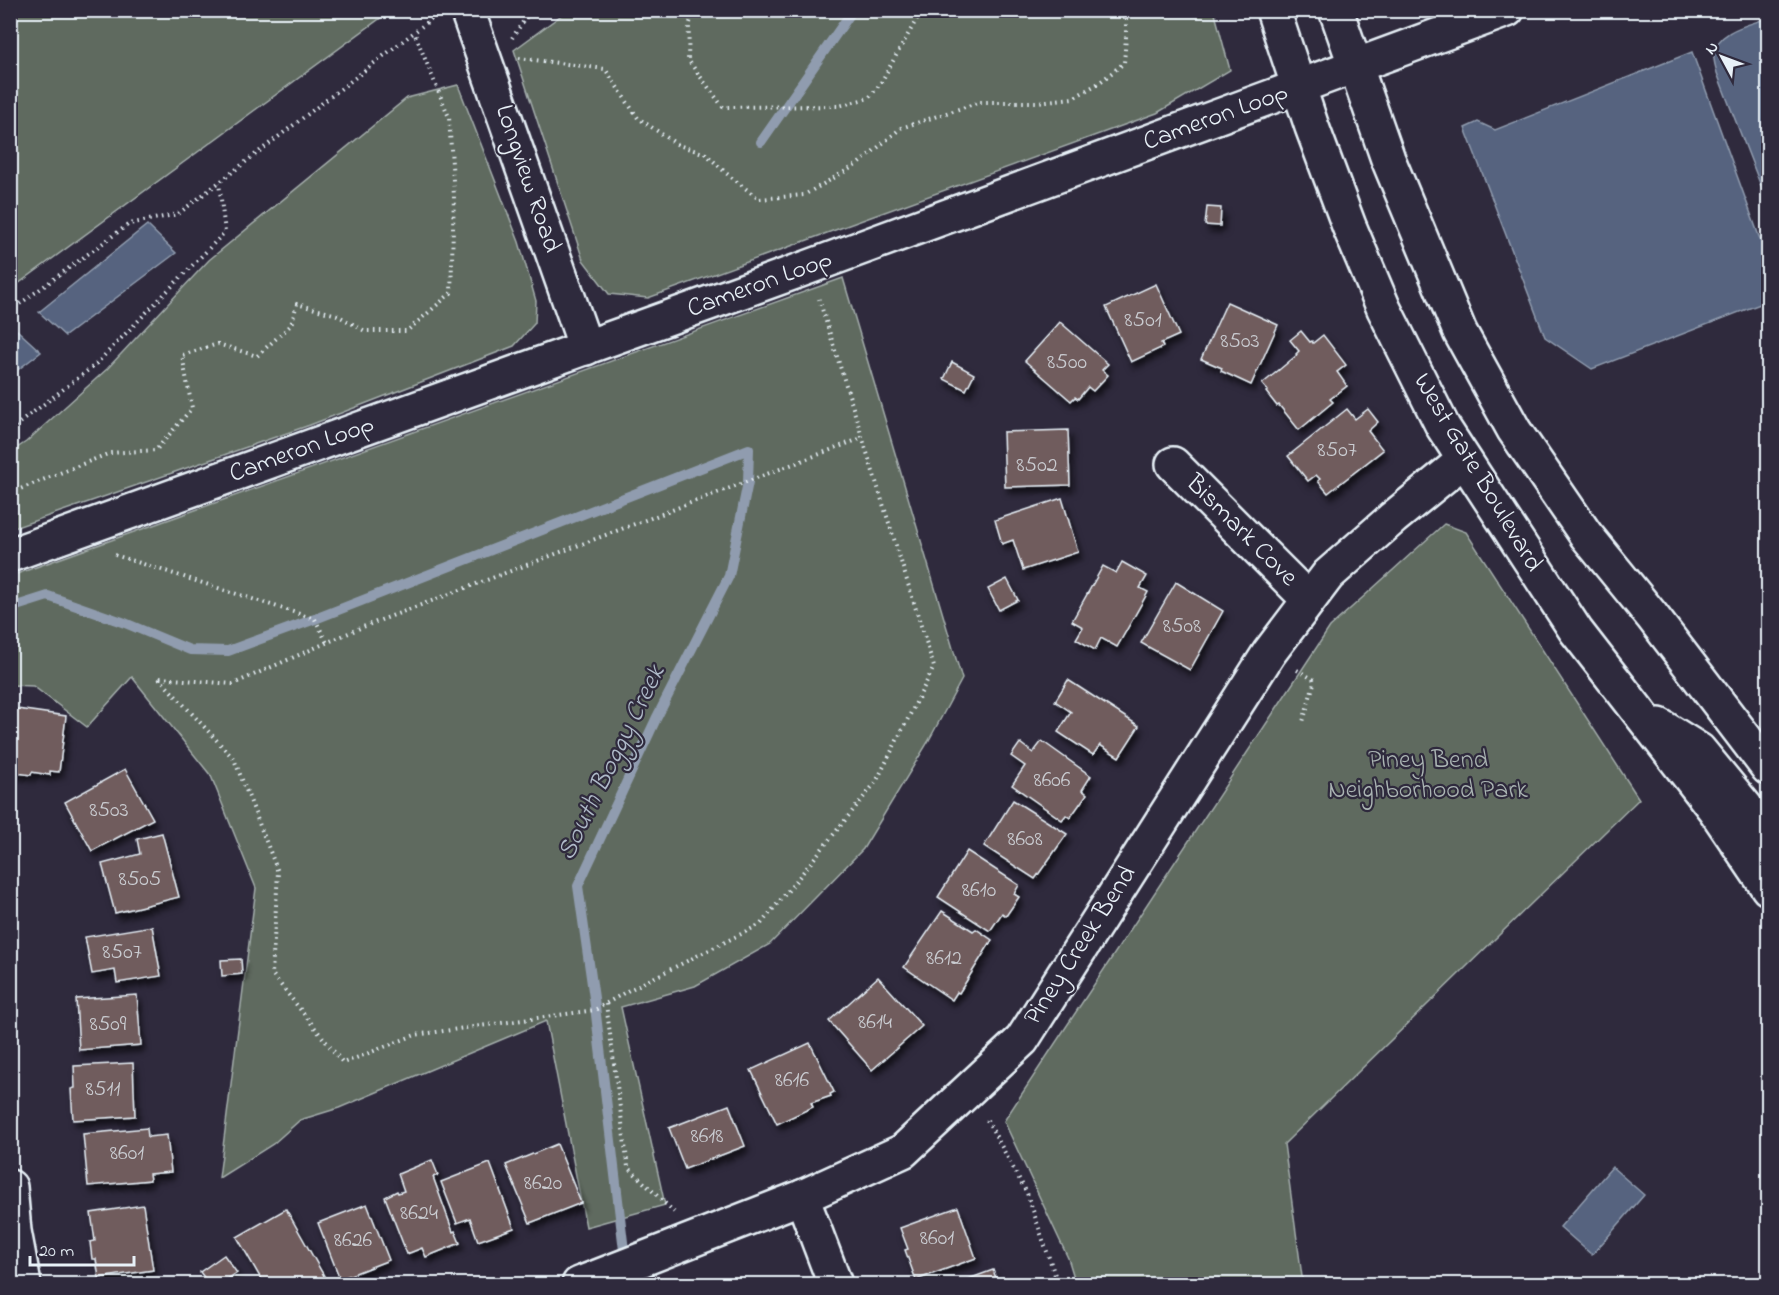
<svg xmlns="http://www.w3.org/2000/svg" width="1779" height="1295" font-family="'Indie Flower',sans-serif">
<defs>
<filter id="shadow"><feDropShadow dx="3.5" dy="6" stdDeviation="3" flood-color="#0009"/></filter>
</defs>
<rect width="100%" height="100%" fill="#2f2a3d"/>
<filter id="ink" filterUnits="userSpaceOnUse"><feTurbulence type="fractalNoise" baseFrequency=".0167" numOctaves="2"/><feDisplacementMap in="SourceGraphic" scale="12" xChannelSelector="R" yChannelSelector="G"/><feConvolveMatrix kernelMatrix="1 2 1 2 8 2 1 2 1" color-interpolation-filters="sRGB"/></filter>
<g filter="url(#ink)">
<g fill="#5f6a5f" stroke="#a4aeac" stroke-width="1.5">
<path d="M11,10h379v1l-379,278z"/>
<path d="M1214,10l16,60 -73,43 -509,185 -39,-4 -26,-34 -69,-210 53,-39z"/>
<path d="M458,85l61,157 17,59 -1,22 -21,23 -204,79 -299,104v-77l15,-10 81,-73 102,-109 198,-162z"/>
<path d="M843,278l119,401 -34,63 -65,107 -93,95 -75,42 -74,21 44,198 -79,22 -40,-206 -207,87 -39,12 -27,24 -54,34 37,-290 -45,-112 -79,-99 -45,50 -54,-41 -22,-1v-109z"/>
<path d="M1444,524l22,8 173,267 -355,345 19,140h-227l-8,-26 -64,-137 326,-494z"/>
</g>
<g fill="#56647f" stroke="#909caf" stroke-width="1.5">
<path d="M1768,18v186l-51,-131c-1,-5 -4,-13 -3,-19 3,-24 35,-29 54,-36z"/>
<path d="M1692,52l76,209v40l-176,68 -47,-32 -80,-209 13,-6 17,8z"/>
<path d="M147,225l29,28 -111,83 -26,-24z"/>
<path d="M17,330l24,22 -30,23v-40z"/>
<path d="M1612,1167l32,28 -52,60 -32,-28z"/>
</g>
<g fill="none" stroke-linecap="round" stroke-linejoin="round">
<g stroke="#909caf" stroke-width="10">
<path d="M761,142l92,-132"/>
<path d="M10,608l38,-12 77,27 65,27 38,1 87,-32 434,-170 -1,33 -19,94 -73,143 -78,167 16,112 34,286"/>
</g>
</g>
<g fill="#6f5b5d" stroke="#e8f1f8" stroke-width="1.5" filter="url(#shadow)">
<path d="M1207,207l14,1 -1,18 -15,-1z"/>
<path d="M1156,284l23,51 -18,8 2,4 -32,15 -25,-55z"/>
<path d="M1227,302l51,23 -27,60 -30,-14 1,-3 -21,-9z"/>
<path d="M1060,322l48,42 -6,6 6,5 -15,16 -5,-4 -10,12 -3,-2 -4,4 -46,-40z"/>
<path d="M1301,331l9,11 2,-1 1,2 10,-8 23,30 -9,7 10,14 -17,13 3,3 -34,28 -20,-25 -2,1 -11,-14 2,-1 -6,-7 35,-29 -1,-1 3,-3 -9,-11z"/>
<path d="M952,362l22,12 -8,16 -22,-11z"/>
<path d="M1347,409l8,10 13,-10 10,13 -10,9 15,19 -55,43 -10,-12 2,-2 -4,-4 -8,6 -20,-25z"/>
<path d="M1068,430l2,55 -65,2 -2,-55z"/>
<path d="M1062,498l16,54 -55,18 -10,-30 -11,4 -7,-24z"/>
<path d="M1122,562l25,14 -7,12 8,4 -31,55 -16,-9 -6,12 -19,-11 7,-12 -11,-6 31,-55 13,7z"/>
<path d="M1007,579l11,21 -19,10 -11,-21z"/>
<path d="M1176,582l47,29 -33,59 -49,-27z"/>
<path d="M1068,680l71,46 -20,31 -19,-12 -7,10 -35,-23 13,-20 -16,-11z"/>
<path d="M17,709l49,7 -7,56 -9,-1v4l-18,-3 -1,3 -21,-3v-61l6,1z"/>
<path d="M1042,741l49,35 -9,14 5,4 -17,24 -4,-3 -4,5 -50,-35 13,-19 -14,-10 9,-13 13,10z"/>
<path d="M125,769l28,50 -61,32 -27,-49z"/>
<path d="M1013,800l54,34 -32,45 -51,-33z"/>
<path d="M162,833l17,64 -64,16 -13,-49 38,-10 -3,-15z"/>
<path d="M967,851l52,34 -5,9 5,3 -13,19 -4,-3 -12,18 -52,-34z"/>
<path d="M942,911l31,20 3,-2 16,11 -33,53 -2,-1 -5,8 -48,-33z"/>
<path d="M152,926l9,50 -44,7 -2,-13 -23,4 -7,-37z"/>
<path d="M241,959l1,15 -20,2 -1,-16z"/>
<path d="M878,977l44,49 -50,44 -43,-49z"/>
<path d="M137,995l4,50 -62,5 -3,-51z"/>
<path d="M810,1043l24,49 -4,2 1,2 -20,7 2,4 -36,17 -26,-54z"/>
<path d="M133,1063l2,53 -62,4 -2,-31 4,-1 -1,-22z"/>
<path d="M729,1105l16,41 -60,23 -16,-41z"/>
<path d="M147,1128l1,9 19,-2 4,37 -22,2 1,6 -62,6 -5,-52z"/>
<path d="M557,1144l24,59 -51,20 -24,-58z"/>
<path d="M432,1160l6,15 -5,2 20,55 2,-1 5,12 -34,14 -4,-9 -15,6 -22,-57 12,-6 1,2 6,-2 -6,-17z"/>
<path d="M490,1163l24,65 -36,13 -8,-23 -13,5 -16,-41z"/>
<path d="M367,1204l22,56 -49,19 -22,-56z"/>
<path d="M143,1205l10,65 -54,8 -3,-19h-4l-2,-17 5,-1 -4,-28z"/>
<path d="M958,1207l18,51 -60,22 -11,-30 3,-1 -8,-21z"/>
<path d="M286,1209l42,74 -2,1h-62l-27,-47z"/>
<path d="M224,1255l13,18 -17,11h-11l-9,-12z"/>
<path d="M993,1270l5,14h-43z"/>
</g>
<g fill="none" stroke-linecap="round" stroke-linejoin="round">
<g stroke="#e8f1f8" stroke-width="38">
<g id="minor">
<path d="M467,10l119,338"/>
<path d="M1173,464l135,135"/>
<path d="M10,1187l4,44 10,53"/>
<path d="M802,1197l33,87"/>
<path d="M579,1284l223,-87 101,-46 119,-111 247,-387 59,-78 65,-57 71,-58"/>
</g>
</g>
<g stroke="#e8f1f8" stroke-width="38">
<path id="tertiary" d="M10,555l799,-288 698,-257"/>
</g>
<g stroke="#e8f1f8" stroke-width="38">
<g id="secondary">
<path d="M1273,10l39,117 37,99 35,83 59,118 133,204 139,179 53,78"/>
<path d="M1336,10l52,149 72,173 54,98 72,105 66,81 116,152"/>
<path d="M1659,725l40,25 69,84"/>
</g>
</g>
<g stroke="#e8f1f8" stroke-width="4" stroke-dasharray="1.5 4.5" stroke-linecap="butt">
<path d="M694,10l-5,16 -1,34 35,47 116,-1 30,-8 11,-14 42,-74"/>
<path d="M512,38l19,-28"/>
<path d="M519,58l86,11 33,49 40,27 28,9 20,19 33,26 45,-4 54,-31 43,-36 79,-26h58l35,-4 26,-15 25,-20 2,-26v-27"/>
<path d="M10,311l119,-87 49,-10 256,-197"/>
<path d="M10,430l85,-65 130,-133 -6,-49"/>
<path d="M10,493l100,-40 46,-3 36,-42 -10,-53 36,-11 39,12 34,-31 6,-21 40,11 28,16h42l44,-38 3,-97 -5,-79 -35,-85"/>
<path d="M115,555l200,64 12,24"/>
<path d="M1297,670l16,9 1,4 -11,39"/>
<path d="M159,678l75,81 44,113 -6,102 71,89 72,-28 180,-25 34,-20 132,-66 115,-142 58,-115 -115,-368"/>
<path d="M160,678l73,6 127,-56 502,-190"/>
<path d="M606,1004l22,163 46,45"/>
<path d="M987,1120l40,73 31,91"/>
</g>
<use href="#minor" stroke="#2f2a3d" stroke-width="33"/>
<use href="#tertiary" stroke="#2f2a3d" stroke-width="33"/>
<use href="#secondary" stroke="#2f2a3d" stroke-width="33"/>
</g>
</g>
<g text-anchor="middle" dominant-baseline="central" stroke-width="4.5" stroke-linejoin="round" paint-order="stroke">
<g font-size="22" fill="#caccd1">
<text x="1143" y="321">8501</text>
<text x="1240" y="342">8503</text>
<text x="1067" y="363">8500</text>
<text x="1337" y="451">8507</text>
<text x="1037" y="466">8502</text>
<text x="1182" y="627">8508</text>
<text x="1052" y="781">8606</text>
<text x="109" y="811">8503</text>
<text x="1025" y="840">8608</text>
<text x="140" y="880">8505</text>
<text x="979" y="891">8610</text>
<text x="122" y="953">8507</text>
<text x="944" y="959">8612</text>
<text x="875" y="1023">8614</text>
<text x="108" y="1025">8509</text>
<text x="792" y="1081">8616</text>
<text x="103" y="1090">8511</text>
<text x="707" y="1137">8618</text>
<text x="127" y="1154">8601</text>
<text x="543" y="1184">8620</text>
<text x="419" y="1214">8624</text>
<text x="937" y="1239">8601</text>
<text x="353" y="1241">8626</text>
</g>
<g font-size="26" fill="#e8f1f8" stroke="#2f2a3d">
<text transform="translate(1216 118) rotate(-20)">Cameron Loop</text>
<text transform="translate(527 179) rotate(71)">Longview Road</text>
<text transform="translate(760 285) rotate(-20)">Cameron Loop</text>
<text transform="translate(302 450) rotate(-20)">Cameron Loop</text>
<text transform="translate(1477 473) rotate(59)">West Gate Boulevard</text>
<text transform="translate(1241 531) rotate(45)">Bismark Cove</text>
<text transform="translate(1081 946) rotate(-57)">Piney Creek Bend</text>
</g>
<g font-size="26" fill="#aab4b3" stroke="#2f2a3d">
<text x="1428" y="761">Piney Bend<tspan x="1428" dy="30">Neighborhood Park</tspan></text>
</g>
<g font-size="27" font-style="italic" fill="#aeb9c8" stroke="#2f2a3d">
<text transform="translate(612 763) rotate(-64)">South Boggy Creek</text>
</g>
</g>
<rect width="1779" height="1295" fill="none" stroke="#2f2a3d" stroke-width="36"/>
<rect x="18" y="18" width="1743" height="1259" fill="none" stroke="#e8f1f8" stroke-width="2" filter="url(#ink)"/>
<g transform="translate(1722 57) rotate(311)" stroke="#2f2a3d" stroke-width="4.5" paint-order="stroke">
<path d="M0-4.5L10 22L0 15L-10 22Z" fill="#e8f1f8"/>
<text y="-9" font-size="16" font-weight="bold" text-anchor="middle" fill="#e8f1f8">N</text>
</g>
<path d="M30 1256v9h104v-9" fill="none" stroke="#e8f1f8" stroke-width="3"/>
<text x="39" y="1256" font-size="18" fill="#e8f1f8" stroke="#2f2a3d" stroke-width="4.5" paint-order="stroke">20 m</text>
</svg>
